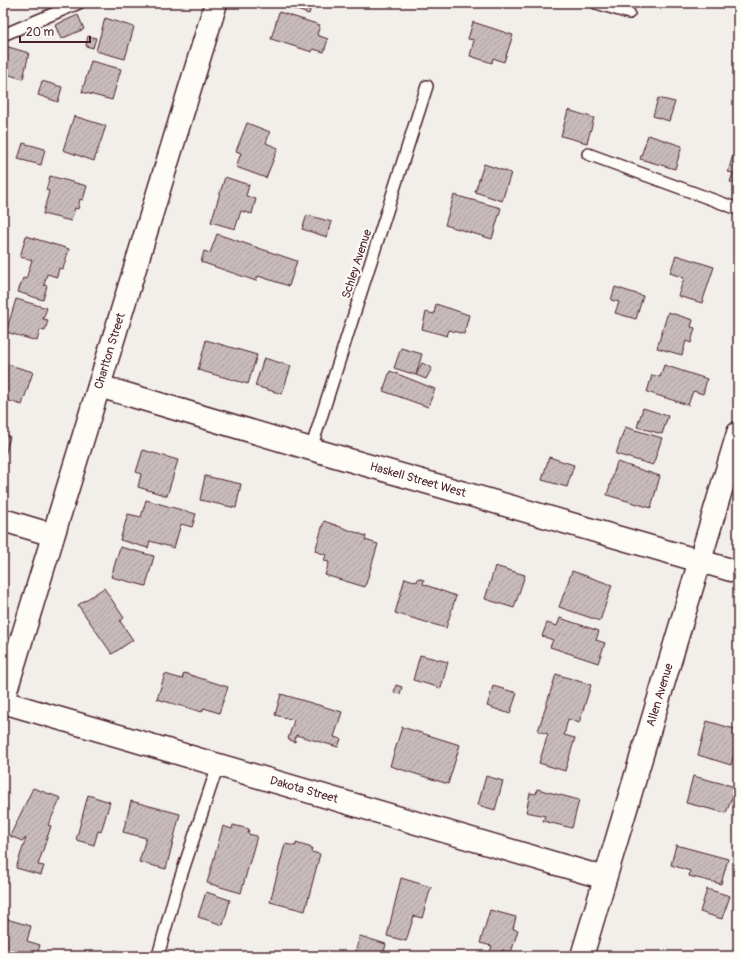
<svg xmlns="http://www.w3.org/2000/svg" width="741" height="959" font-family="Pangolin,sans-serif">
<defs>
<pattern id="building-hatch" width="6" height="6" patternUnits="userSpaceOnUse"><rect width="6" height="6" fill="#c8bbbb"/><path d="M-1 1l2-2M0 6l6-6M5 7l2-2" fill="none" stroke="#ada0a1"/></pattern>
</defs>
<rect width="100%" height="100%" fill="#f2efeb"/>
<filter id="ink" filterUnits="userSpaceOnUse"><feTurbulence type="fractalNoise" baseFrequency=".025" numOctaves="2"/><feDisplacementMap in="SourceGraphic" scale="8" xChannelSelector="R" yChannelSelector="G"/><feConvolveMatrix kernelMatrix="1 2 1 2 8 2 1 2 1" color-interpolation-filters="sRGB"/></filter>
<g filter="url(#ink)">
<g fill="url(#building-hatch)" stroke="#4a1f2b">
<path d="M282,3h30l-3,11 -28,-9z"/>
<path d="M279,12l41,13 -3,10 11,4 -4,13 -11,-3 -1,3 -41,-13z"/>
<path d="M78,15l6,14 -23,10 -6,-14z"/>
<path d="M105,18l29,9 -9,32 -29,-8z"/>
<path d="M473,22l40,13 -9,27 -11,-4 -1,5 -22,-7 4,-16 -6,-1z"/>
<path d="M88,36l8,2 -3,10 -7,-2z"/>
<path d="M5,46l24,7 -6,26 -20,-6v-18z"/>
<path d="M91,61l30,8 -9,31 -30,-8z"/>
<path d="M42,81l20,6 -4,15 -20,-7z"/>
<path d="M738,94v15l-4,-1z"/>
<path d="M658,98l17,4 -6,19 -16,-5z"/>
<path d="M568,110l26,8 -7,25 -26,-7z"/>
<path d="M74,116l32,10 -12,35 -31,-11z"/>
<path d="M247,123l23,9 -4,11 12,5 -12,30 -30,-11 5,-14 -5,-2z"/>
<path d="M648,135l34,11 -7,23 -35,-10z"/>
<path d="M23,143l22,6 -4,16 -23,-6z"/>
<path d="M735,148h3v36l-8,-2 3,-9 -5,-1z"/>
<path d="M484,164l27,9 -9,28 -27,-9z"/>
<path d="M50,176l37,10 -4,14 -3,-1 -2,10 -3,-1 -4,13 -28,-7 6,-23 -3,-1z"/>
<path d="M225,177l24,8 -3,11 10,3 -4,15 -11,-3 -6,18 -24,-7z"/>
<path d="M454,195l47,13 -9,31 -47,-14z"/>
<path d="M307,215l25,7 -5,15 -25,-8z"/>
<path d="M217,234l80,27 -8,25 -31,-10 -2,5 -55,-19 3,-11 6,2z"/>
<path d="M26,236l43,13 -6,20 -4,-1 -2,9 -10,-3 -3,11 3,1 -4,14 -25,-8 5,-14 3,1 6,-19 -12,-3z"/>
<path d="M676,255l38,12 -12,36 -24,-7 6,-18 -14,-5z"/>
<path d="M615,287l28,9 -7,23 -21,-6 4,-11 -8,-2z"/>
<path d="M16,299l31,9 -4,11 5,1 -3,11 -5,-1 -3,11 -31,-9z"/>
<path d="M436,304l33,11 -5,19 -15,-4 -2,6 -25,-7 4,-17 8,2z"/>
<path d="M668,312l25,8 -2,7 4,1 -4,15 -5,-2 -4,14 -25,-7z"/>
<path d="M206,340l51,15 -9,29 -50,-14z"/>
<path d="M401,348l21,6 -6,21 -22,-7z"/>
<path d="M264,358l27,8 -9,28 -27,-8z"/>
<path d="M3,363l30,9 -11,33 -19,-6z"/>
<path d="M422,363l10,5 -6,11 -10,-4z"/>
<path d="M664,365l43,14 -4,15 -10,-3 -5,14 -41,-13 5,-17 8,2z"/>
<path d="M390,371l45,18 -7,18 -45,-16z"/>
<path d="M643,408l25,8 -6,18 -25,-7z"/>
<path d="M625,427l37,11 -9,27 -37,-11z"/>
<path d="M3,435l7,2 -7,26z"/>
<path d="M143,450l35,10 -11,36 -29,-9 3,-13 -5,-2z"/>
<path d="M549,457l25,8 -7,22 -25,-7z"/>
<path d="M617,462l43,14 -9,32 -44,-13z"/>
<path d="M205,476l36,8 -5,24 -36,-8z"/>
<path d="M146,500l50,14 -4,13 -11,-3 -7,24 -24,-7 -2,7 -28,-8 8,-26 13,3z"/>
<path d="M324,521l42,15 -1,4 13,4 -13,43 -40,-12 4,-13 -5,-1 2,-6 -11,-4z"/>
<path d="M120,547l34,9 -8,30 -35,-9z"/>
<path d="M495,566l30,9 -11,33 -29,-9z"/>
<path d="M572,571l40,14 -12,36 -41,-14z"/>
<path d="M405,578l12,4 1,-4 6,2 -1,4 33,12 -10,32 -51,-15z"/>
<path d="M104,588l20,30 -4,3 13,19 -21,14 -34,-49z"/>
<path d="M560,618l39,13 -3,9 9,3 -7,20 -48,-16 3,-7 -11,-4 5,-13 10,3z"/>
<path d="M420,655l28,7 -7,26 -28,-8z"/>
<path d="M184,673l44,14 -9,26 -15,-5 -2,4 -45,-13 8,-25 17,5z"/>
<path d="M556,674l35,11 -12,38 -11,-4 -4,16 11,3 -10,33 -26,-8 9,-29 -10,-3z"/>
<path d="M396,685l6,2 -2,7 -6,-1z"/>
<path d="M493,686l24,7 -7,21 -23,-8z"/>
<path d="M281,694l61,18 -8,25 7,2 -3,8 -42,-12 -1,7 -7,-3 6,-19 -19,-5z"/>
<path d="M707,721l31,9v9l-7,26 -33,-10z"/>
<path d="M402,727l58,18 -12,39 -58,-18z"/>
<path d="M486,776l17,5 -8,29 -17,-5z"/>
<path d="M693,776l43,11 -10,26 -40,-10z"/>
<path d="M33,788l28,10 -13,27 3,1 -13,39 6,1 -3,9 -25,-7 10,-30 -4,3 -12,-5z"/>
<path d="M537,789l42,11 -7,28 -29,-7 2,-5 -19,-4 4,-19 6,1z"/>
<path d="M88,795l22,7 -9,30 -3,-1 -4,14 -18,-5z"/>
<path d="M131,801l49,13 -14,55 -27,-7 7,-24 -23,-6z"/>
<path d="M233,825l16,4 -1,5 9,2 -16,57 -34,-10 16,-57 9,3z"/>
<path d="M296,843l16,5 -1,4 9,2 -15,57 -35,-9 15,-58 11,2z"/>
<path d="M676,845l52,14 -7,25 -32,-8 1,-5 -19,-6z"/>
<path d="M401,878l30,9 -9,31 -8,-2 -8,25 -19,-5z"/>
<path d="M707,889l23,7 -8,23 -22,-7z"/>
<path d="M206,892l24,8 -7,25 -25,-8z"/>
<path d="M490,910l26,7 -3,12 5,1 -7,23 -9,-3 -2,6h-11l3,-10 -12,-3z"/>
<path d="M3,918l28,8 -4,15 13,4 -3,11h-34z"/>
<path d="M360,936l26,8 -3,12h-29z"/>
<path d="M115,950l21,6h-22z"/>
</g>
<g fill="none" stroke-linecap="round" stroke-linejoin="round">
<g stroke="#4a1f2b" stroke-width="14">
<g id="service">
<path d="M596,3l33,10"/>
<path d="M3,35l76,-32"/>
<path d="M588,154l150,55"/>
<path d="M311,449l116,-363"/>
<path d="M158,956l17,-62 43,-129"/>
</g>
</g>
<g stroke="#4a1f2b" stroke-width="25">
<g id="minor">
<path d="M99,386l212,63 427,123"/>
<path d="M3,520l50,15"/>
<path d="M3,702l602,176"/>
<path d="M582,956l156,-523"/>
</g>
</g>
<g stroke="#4a1f2b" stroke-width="25">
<path id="tertiary" d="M3,700l213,-697"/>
</g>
<use href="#service" stroke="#fdfcf7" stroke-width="11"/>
<use href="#minor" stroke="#fdfcf7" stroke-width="22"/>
<use href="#tertiary" stroke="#fdfcf7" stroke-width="22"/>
</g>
</g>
<g text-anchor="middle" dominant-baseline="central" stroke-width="4" stroke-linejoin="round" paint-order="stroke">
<g font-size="12" fill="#4a1f2b" stroke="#fdfcf7">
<text transform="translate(357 264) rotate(-72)">Schley Avenue</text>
<text transform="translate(110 351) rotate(-73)">Charlton Street</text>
<text transform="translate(418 480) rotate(16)">Haskell Street West</text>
<text transform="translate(660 695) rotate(-73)">Allen Avenue</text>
<text transform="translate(304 790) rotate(16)">Dakota Street</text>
</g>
</g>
<rect width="741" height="959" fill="none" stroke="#fdfcf7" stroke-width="16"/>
<rect x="8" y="8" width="725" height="943" fill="none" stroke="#4a1f2b" stroke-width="1.5" filter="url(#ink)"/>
<path d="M20 36v6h70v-6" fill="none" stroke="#4a1f2b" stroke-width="2"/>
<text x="26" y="36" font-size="12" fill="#4a1f2b" stroke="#fdfcf7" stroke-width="3" paint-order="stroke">20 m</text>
</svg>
